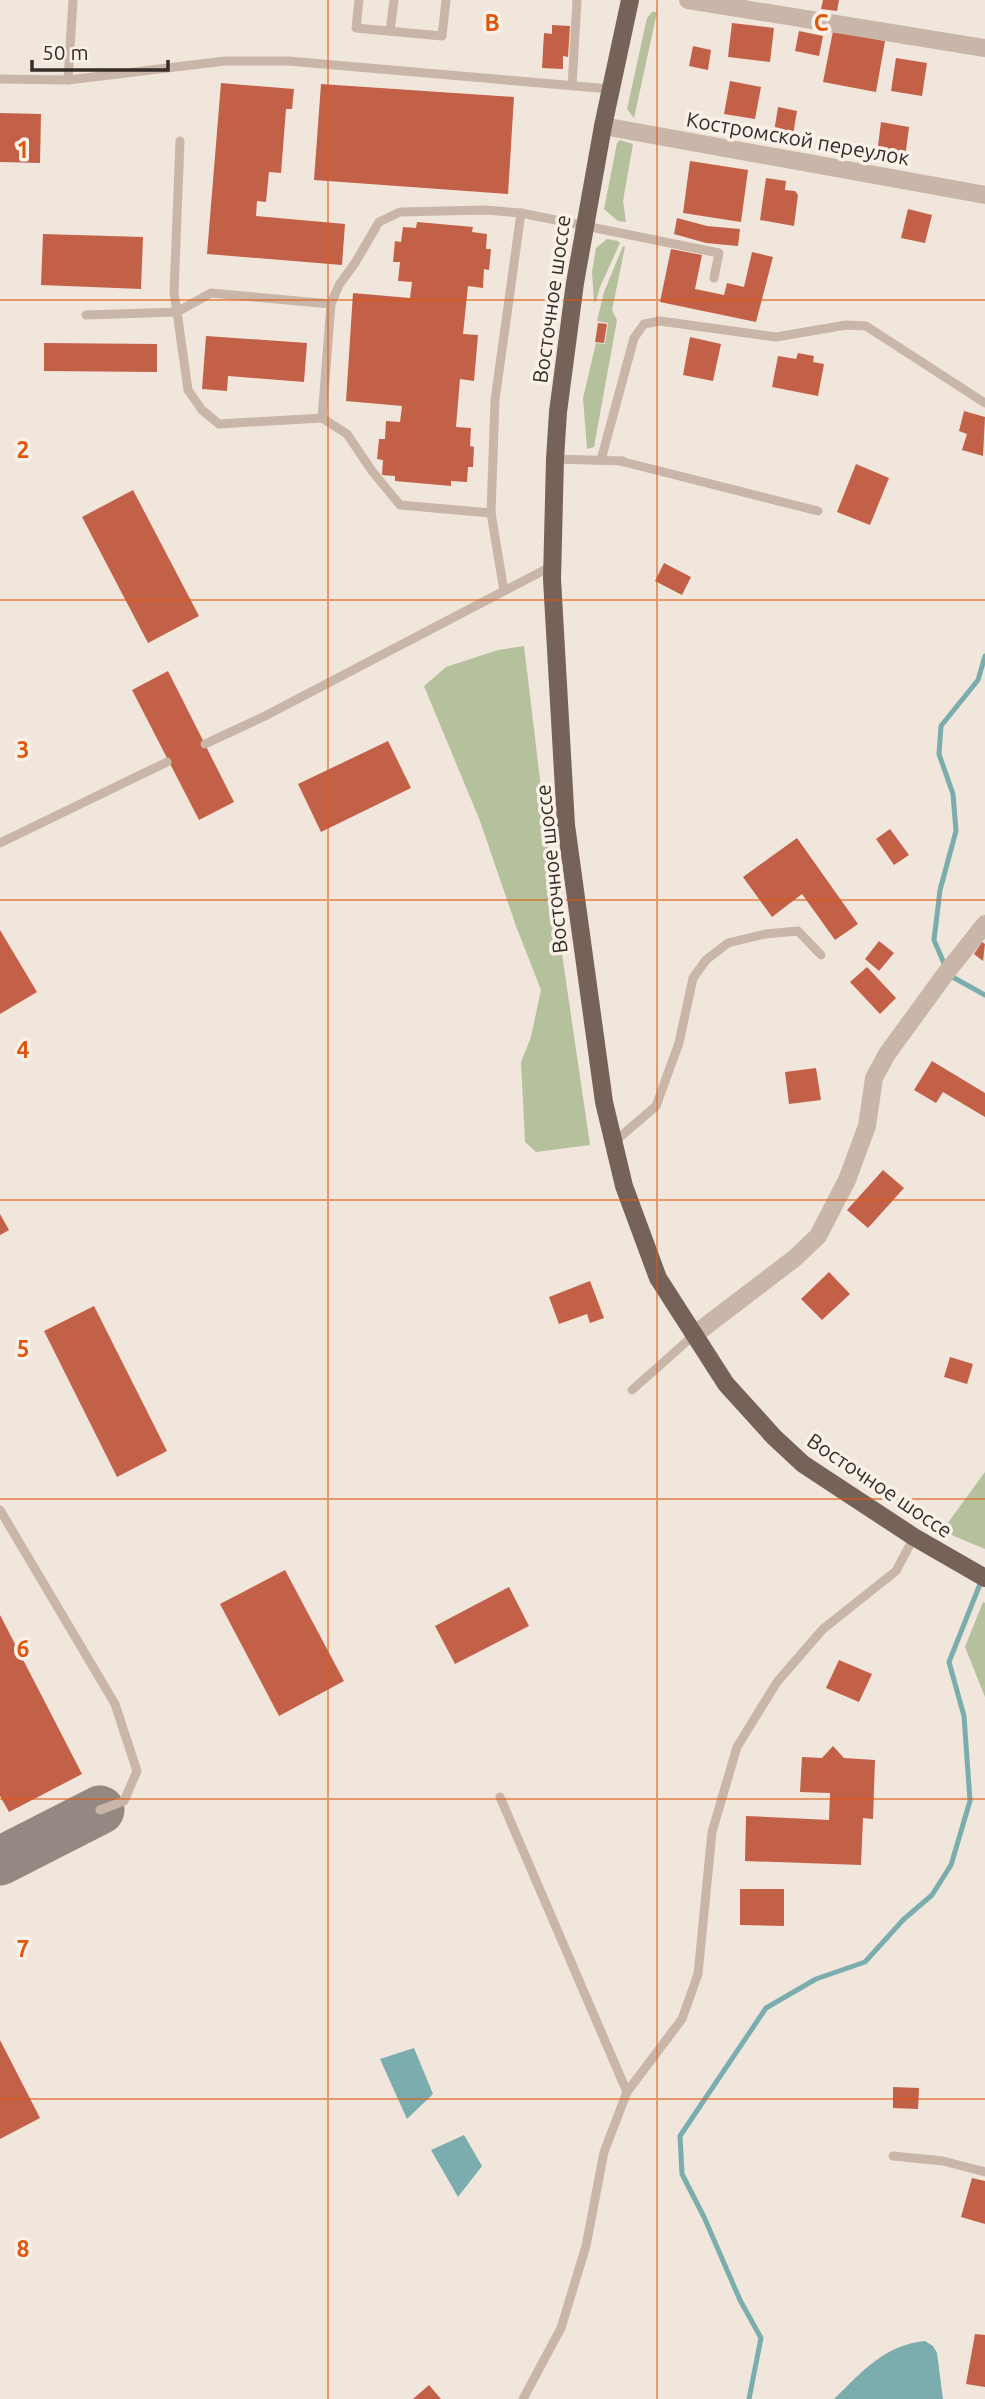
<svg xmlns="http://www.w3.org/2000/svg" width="985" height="2399" font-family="Ubuntu,sans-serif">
<rect width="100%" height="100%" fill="#f1e6db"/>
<g fill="#b5c09c">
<path d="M652,12h5l-23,106 -7,-9 20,-91z"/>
<path d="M620,140l13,4 -10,57 3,21 -8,-1 -14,-12 13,-66z"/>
<path d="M607,239l11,2 2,2 -20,44 -4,14 -2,1 -2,-30 4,-24z"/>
<path d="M623,246l2,1 -13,63 5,10 -23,127 -7,2 -4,-51 13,-55 9,1 3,-21 -11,-2 7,-29z"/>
<path d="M524,646l32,267 34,232 -54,7 -11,-10 -4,-80 10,-25 10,-47 -25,-64 -36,-105 -56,-135 22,-19 52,-17z"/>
<path d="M985,1472v77l-43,-18z"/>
<path d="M983,1602l2,1v94l-20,-50z"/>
</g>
<g fill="#7badae">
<path d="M414,2048l19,46 -26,25 -27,-60z"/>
<path d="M464,2135l18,31 -24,31 -27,-47z"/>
<path d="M925,2341l8,5 4,7 6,46h-109c28,-27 50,-54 91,-58z"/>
</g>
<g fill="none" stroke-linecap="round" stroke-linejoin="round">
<g stroke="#7badae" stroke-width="5">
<path d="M985,656l-7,24 -37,46 -2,28 14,40 3,37 -16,59 -6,50 15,35 36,20"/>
<path d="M749,2399l12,-61 -21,-38 -36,-83 -22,-43 -2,-38 86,-128 50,-29 49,-17 39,-43 28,-24 19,-30 19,-64 -6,-85 -15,-54 33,-83"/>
</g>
<path stroke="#948982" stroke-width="49" d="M0,1861l100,-51"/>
</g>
<g fill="#c36148">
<path d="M823,0h16l-2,11 -16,-2z"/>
<path d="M732,23l42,5 -4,34 -42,-5z"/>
<path d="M552,25l18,1 -2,31 -5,-1v13l-21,-1 2,-35 8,1z"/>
<path d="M799,31l24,5 -4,20 -24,-5z"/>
<path d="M833,31l52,10 -9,51 -53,-10z"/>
<path d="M693,46l18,4 -3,20 -19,-4z"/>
<path d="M896,58l31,5 -5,33 -31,-5z"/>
<path d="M730,81l31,6 -6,32 -31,-5z"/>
<path d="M221,83l73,6 -2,20h-6l-5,64 -12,-1 -3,30 -9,-1 -1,15 89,8 -3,41 -135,-11z"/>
<path d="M321,84l193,13 -6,97 -194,-14z"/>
<path d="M778,107l19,4 -4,24 -19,-3z"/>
<path d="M0,113l41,1 -1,49 -40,-1z"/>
<path d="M881,122l28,5 -4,31 -28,-4z"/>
<path d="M690,161l58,9 -7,52 -58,-9z"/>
<path d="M766,178l20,3 -1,9 10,1 3,4 -4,31 -34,-6z"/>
<path d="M908,209l24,6 -7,28 -24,-5z"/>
<path d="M677,218l30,8 33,3 -2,17 -32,-3 -32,-9z"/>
<path d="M417,222l56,5 -1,5 15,2 -1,15h5l-2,21 -5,-1 -1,19 -15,-2 -5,48 15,1 -4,46 -14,-2 -4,48 15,1 -1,18 4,1 -1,20h-5l-1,15 -16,-1v5l-56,-5v-5l-13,-1 1,-15 -6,-1 2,-20h6l1,-18 14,1 2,-16 -56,-5 7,-108 57,5 2,-16 -14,-1 2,-19h-7l2,-21 6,1 2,-15 13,1z"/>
<path d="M43,234l100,3 -2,52 -100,-4z"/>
<path d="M671,249l31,6 -7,34 29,6 3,-12 17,4 8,-35 21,5 -17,65 -96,-20z"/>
<path d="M598,323l9,1 -3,19 -9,-1z"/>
<path d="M206,336l101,7 -3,39 -76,-6 -1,15 -25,-2z"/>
<path d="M690,337l31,7 -8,37 -30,-6z"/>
<path d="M44,343l113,1v28l-113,-1z"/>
<path d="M798,353l16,3 -1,6 11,2 -6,32 -46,-9 6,-31 18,3z"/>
<path d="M964,411l21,6 -2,39 -21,-6 5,-16 -8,-3z"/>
<path d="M856,464l33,14 -19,47 -33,-13z"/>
<path d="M133,490l66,126 -51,27 -66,-126z"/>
<path d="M664,563l27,14 -9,18 -27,-14z"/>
<path d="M168,671l66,131 -35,18 -67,-130z"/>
<path d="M388,741l23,47 -90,44 -23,-48z"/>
<path d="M890,829l19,26 -15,10 -18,-26z"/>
<path d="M797,838l61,86 -23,16 -33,-46 -30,23 -29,-40z"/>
<path d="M0,930l37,62 -37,22z"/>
<path d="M879,941l15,12 -15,18 -14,-12z"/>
<path d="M982,942l3,2 -2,17 -9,-7z"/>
<path d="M867,967l29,31 -16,16 -30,-32z"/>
<path d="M932,1061l53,32v24l-42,-25 -7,11 -22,-13z"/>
<path d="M816,1068l5,32 -32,4 -4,-32z"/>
<path d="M883,1170l21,18 -36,40 -21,-18z"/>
<path d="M0,1214l9,16 -9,5z"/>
<path d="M829,1272l21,22 -28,26 -21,-21z"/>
<path d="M590,1281l14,37 -14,5 -3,-9 -28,10 -10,-27z"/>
<path d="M94,1306l73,145 -50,26 -73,-146z"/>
<path d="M950,1357l23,7 -6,20 -23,-7z"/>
<path d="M285,1570l59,111 -65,35 -59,-112z"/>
<path d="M509,1587l20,39 -74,38 -20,-38z"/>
<path d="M0,1615l82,159 -73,38 -9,-16z"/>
<path d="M839,1660l33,14 -13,28 -33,-14z"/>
<path d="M833,1746l11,12 31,2 -2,59 -10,-1 -2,47 -116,-4 1,-45 83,4 1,-27 -30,-1 2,-35 20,1z"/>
<path d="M740,1889h44v37l-44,-1z"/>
<path d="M0,2040l40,78 -40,21z"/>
<path d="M893,2087l26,1 -1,21 -25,-1z"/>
<path d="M972,2178l13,3v43l-24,-7z"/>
<path d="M975,2334l10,1v52l-19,-3z"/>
<path d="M429,2385l12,14h-28z"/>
</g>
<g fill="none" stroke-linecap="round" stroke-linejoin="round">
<g stroke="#c9b6a8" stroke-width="9">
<path d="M359,0l-3,28 86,8 4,-36"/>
<path d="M390,31l4,-31"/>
<path d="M0,79l68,1 157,-19h63l322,28"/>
<path d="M68,80l5,-80"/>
<path d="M572,86l5,-86"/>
<path d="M180,141l-6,152 3,19 34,-19 120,11"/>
<path d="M86,315l91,-3 11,78 14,20 17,14 103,-6 9,-114 8,-19 16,-22 24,-41 21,-10 85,-2 36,3 198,40 -5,25"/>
<path d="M322,418l25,16 25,37 28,34 91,8"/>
<path d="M555,459l68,2"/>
<path d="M601,460l33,-122 10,-14 16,-3 116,16 70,-12 20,1 119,77"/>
<path d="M620,461l198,50"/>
<path d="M504,591l-13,-78 4,-113 26,-187"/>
<path d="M205,744l60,-28 287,-150"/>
<path d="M0,843l167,-81"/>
<path d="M613,1143l43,-37 23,-63 14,-65 13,-18 22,-17 37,-9 33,-3 23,24"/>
<path d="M632,1390l62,-55"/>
<path d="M0,1510l115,194 22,67 -13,30 -24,9"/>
<path d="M500,1797l127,295"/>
<path d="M893,2156l50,5 42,11"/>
<path d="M523,2399l38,-71 25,-82 18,-94 23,-60 55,-73 16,-45 14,-142 25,-85 40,-65 46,-53 73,-58 18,-34"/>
</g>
<g stroke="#c9b6a8" stroke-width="18">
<path d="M688,0l297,48"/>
<path d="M603,126l382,69"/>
<path d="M694,1335l101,-77 23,-22 29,-56 20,-54 7,-48 13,-24 59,-81 39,-49"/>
</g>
<path stroke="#776259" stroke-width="18" d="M630,0l-27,126 -28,157 -17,129 -3,47 -3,120 14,246 38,277 20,84 34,92 68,106 48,53 29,27 111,73 71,41"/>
</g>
<path fill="none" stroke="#df570d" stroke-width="2" stroke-opacity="0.55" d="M328,0v2399M657,0v2399M0,300h985M0,600h985M0,900h985M0,1200h985M0,1499h985M0,1799h985M0,2099h985"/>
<g text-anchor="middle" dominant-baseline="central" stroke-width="7" stroke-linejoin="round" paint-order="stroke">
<g font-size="21" fill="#362c28" stroke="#f9f0e8">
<text transform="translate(798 138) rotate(10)">Костромской переулок</text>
<text transform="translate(551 299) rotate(-82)">Восточное шоссе</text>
<text transform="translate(551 869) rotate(-96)">Восточное шоссе</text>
<text transform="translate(880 1485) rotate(34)">Восточное шоссе</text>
</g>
</g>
<g font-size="23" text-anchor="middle" font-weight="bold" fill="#df570d" stroke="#f9f0e8" stroke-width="7" stroke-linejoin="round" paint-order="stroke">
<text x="492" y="31">B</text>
<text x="821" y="31">C</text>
<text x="23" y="158">1</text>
<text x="23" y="458">2</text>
<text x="23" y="758">3</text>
<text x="23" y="1058">4</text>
<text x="23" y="1357">5</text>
<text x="23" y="1657">6</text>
<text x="23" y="1957">7</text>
<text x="23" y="2257">8</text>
</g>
<path d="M32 60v10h136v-10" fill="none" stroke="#362c28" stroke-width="3.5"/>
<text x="42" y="60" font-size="21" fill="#362c28" stroke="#f9f0e8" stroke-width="5" paint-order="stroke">50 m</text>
</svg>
